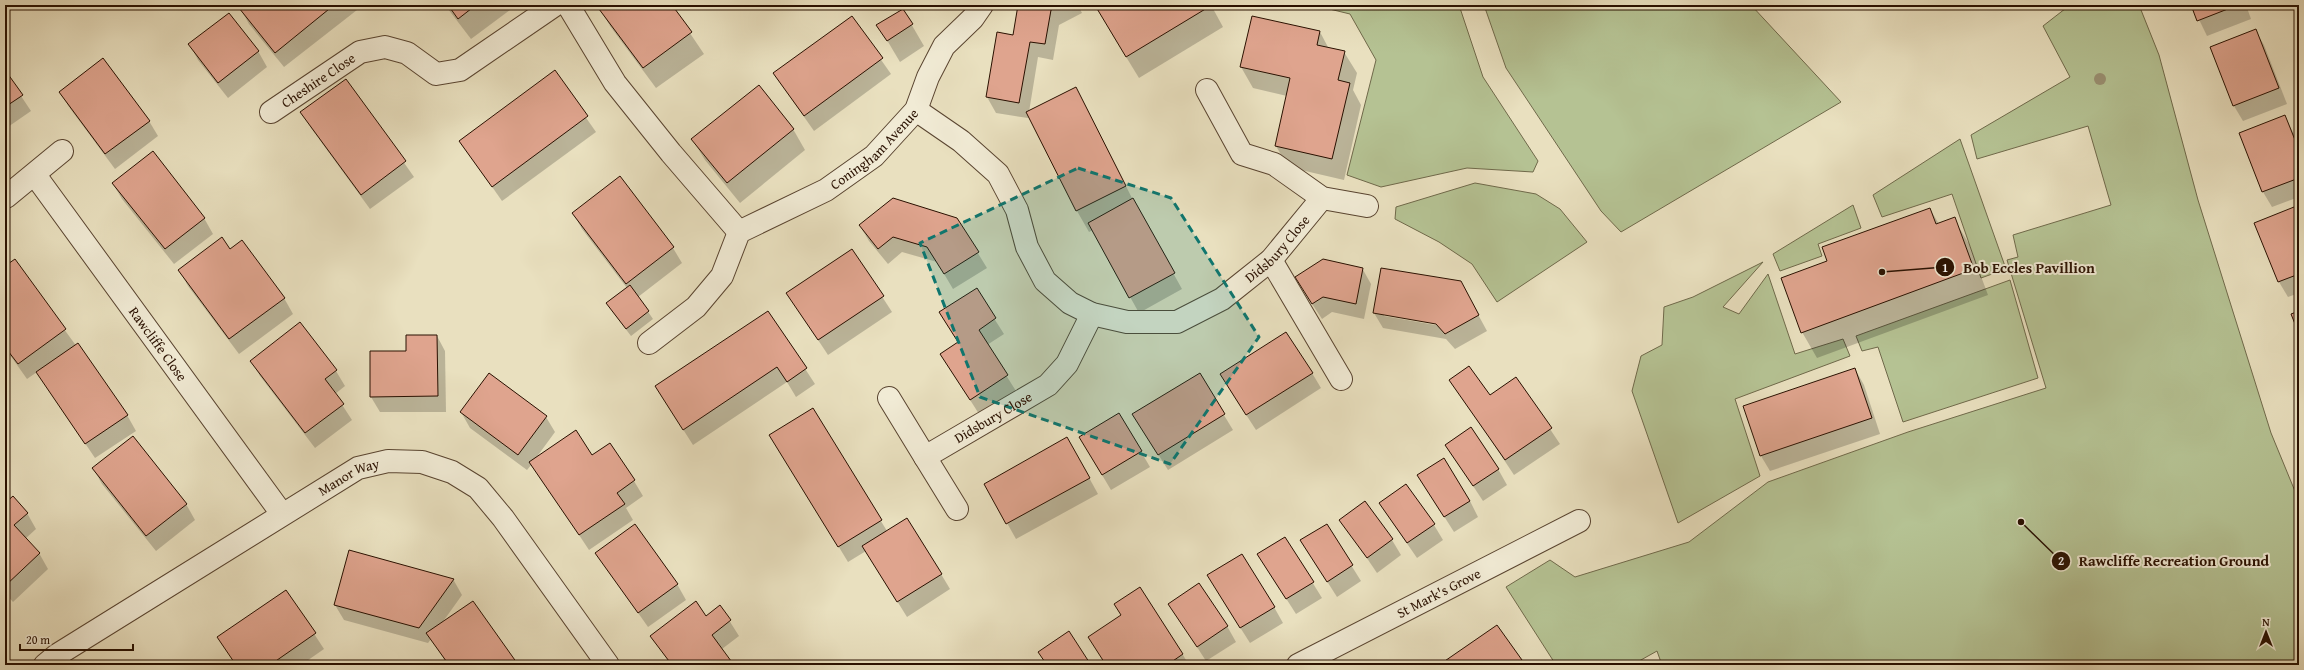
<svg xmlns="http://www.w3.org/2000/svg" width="2304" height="670" font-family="'Gentium Book Plus',serif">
<rect width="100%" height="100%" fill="#e9e0bf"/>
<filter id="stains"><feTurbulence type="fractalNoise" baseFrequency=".005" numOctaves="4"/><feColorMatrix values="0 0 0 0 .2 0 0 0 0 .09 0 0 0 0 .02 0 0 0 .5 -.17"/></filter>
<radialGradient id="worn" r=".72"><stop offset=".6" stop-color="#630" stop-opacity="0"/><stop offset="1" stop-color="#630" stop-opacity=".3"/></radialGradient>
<g fill="#b5c293" stroke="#6f694a">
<path d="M1313,5h146l24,72 55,84 -5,11 -66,-4 -86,19 -34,-12 29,-115 -26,-46z"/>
<path d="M1484,5h267l90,97 -220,130 -20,-21 -95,-143z"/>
<path d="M2070,5h69l20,50 39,145 73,233 28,68v164h-637l-5,-14 -25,14h-76l-50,-78 44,-27 25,17 114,-35 79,-60 140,-50 138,-44 -39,-128 11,-3 -5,-22 98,-30 -23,-79 -111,33 -6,-24 99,-58 -27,-51z"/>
<path d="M1960,139l46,130 -25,9 -29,-84 -70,23 -9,-22z"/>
<path d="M1475,183l61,11 24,15 27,33 -90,60 -25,-38 -33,-22 -44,-23 1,-12z"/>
<path d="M1853,205l8,23 -43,16 4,12 -42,15 -7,-17z"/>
<path d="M1763,262l-40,45 16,7 29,-40 27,80 48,-15 7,17 -115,43 25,77 -82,47 -46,-132 9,-35 21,-11 2,-38 29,-10z"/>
<path d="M2010,280l28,98 -135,44 -25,-75 -16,4 -6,-15z"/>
</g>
<g fill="#0003" fill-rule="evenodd">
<path d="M244,5h110l3,5 -73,57 -35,-43 -9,-16z"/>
<path d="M445,5h69v2l-43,32z"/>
<path d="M598,5h73l33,49 -48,34 -46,-62z"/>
<path d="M1019,5h59l4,8 -23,12 -6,35 -15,-3 -9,55 46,-24 12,21 50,99 45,81 -43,24 -46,-83 -4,2 -12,-21 -49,-96v3l-32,-5 -9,-16 27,-61z"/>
<path d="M1101,5h110l12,22 -84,51 -30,-49z"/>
<path d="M2192,5h54l5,14 -44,17z"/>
<path d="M903,10l21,36 -24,16 -22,-37z"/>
<path d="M851,17l40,57 -77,57 -40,-57z"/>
<path d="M1253,17l67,15 9,17 15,3 13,21 -4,17 8,15 -17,75 -56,-13 -12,-21 11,-50 -34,-8 -12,-21z"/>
<path d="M2255,30l9,15 23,59 -44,17 -9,-15z"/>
<path d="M190,45l68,6 9,16 -39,31 -30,-38z"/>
<path d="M5,72l26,39 -26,18z"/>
<path d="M554,72l42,60 -94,69 -42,-60z"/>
<path d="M346,80l68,97 -44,32 -59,-81 -9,-15z"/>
<path d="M60,92l89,29 9,15 -43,33 -46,-62z"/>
<path d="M2285,116l14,29v52l-27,10 -9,-15 -23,-58z"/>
<path d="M793,129l12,21 -65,53 -35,-43 -13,-21z"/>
<path d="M153,153l51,65 9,16 -39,30 -52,-65 -9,-15z"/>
<path d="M620,178l53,70 9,15 -44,34 15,22 -22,17 -19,-25 15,-23 -45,-59 -9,-16z"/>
<path d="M2299,206v87l-11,4 -9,-15z"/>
<path d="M1930,209l9,15 15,-5 15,25 19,51 -171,63 -15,-26 26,-71z"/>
<path d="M957,219l30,49 -34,21 -16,-27 -35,-10 -14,12 -19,-23 -9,-15z"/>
<path d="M230,250l54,48 9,16 -54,40 -51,-68 -9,-16z"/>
<path d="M852,250l40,62 -64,43 -41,-62z"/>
<path d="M14,261l113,154 9,16 -41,27 -58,-86 -10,7 -22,-31v-80z"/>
<path d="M1362,268l9,16 -7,35 -32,-7 -10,7 -17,-26z"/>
<path d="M976,290l28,44 -17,11 29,46 -37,23 -38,-60 18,-12z"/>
<path d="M1469,298l18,33 -32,18 -9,-10 -63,-11 -9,-15zM1384,314l57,10v2l-57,-10z"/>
<path d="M768,312l47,72 -19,13 -9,-15 -94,63 -37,-58z"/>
<path d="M300,324l36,47 9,15 -10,8 17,26 -37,28 -55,-72 -9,-15z"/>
<path d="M437,336l8,15 1,61h-66l-9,-15z"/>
<path d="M1855,369l9,16 16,49 -110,37 -9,-15 -16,-50z"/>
<path d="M1312,373l9,15 -65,42 -26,-40z"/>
<path d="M1199,374l34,56 -65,40 -25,-40z"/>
<path d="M1516,378l44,66 -46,31 -63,-95 38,17z"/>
<path d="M813,410l74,121 54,43 9,15 -43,28 -41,-66 -18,11 -68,-112z"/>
<path d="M461,412l85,5 9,15 -19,26 56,-2 42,25 9,15 -17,12 7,12 -44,30 -57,-86 -5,6 -57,-42z"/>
<path d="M1119,414l31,53 -39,23 -22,-37z"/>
<path d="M1446,445l52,24 9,16 -24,16z"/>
<path d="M1076,454l22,40 -82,45 -31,-55z"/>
<path d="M93,468l93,36 9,16 -39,31 -54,-67z"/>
<path d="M1428,491l42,10 8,16 -24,15z"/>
<path d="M1380,504l54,21 9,15 -26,18z"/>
<path d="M5,505l22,8 9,16 -11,10 14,14 9,16 -35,33 -8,-9z"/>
<path d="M1341,520l51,20 9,15 -24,18z"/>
<path d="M1326,525l35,56 -24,16 -26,-41z"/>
<path d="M1285,538l37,60 -26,16 -28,-44z"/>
<path d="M596,553l81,31 9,16 -38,27z"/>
<path d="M453,579l9,16 -20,28 30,-21 45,63h-69l-17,-26 -3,4 -84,-23 -9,-15z"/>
<path d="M1140,588l43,67 6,10h-83l16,-49z"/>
<path d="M286,591l38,58 -23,16h-65l-18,-28z"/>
<path d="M1217,591l57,16 9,16 -33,20z"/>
<path d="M1170,605l57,21 9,16 -30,19z"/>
<path d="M720,606l19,30 -17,13 12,16h-63l-20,-29 55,-19z"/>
<path d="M1521,661l2,4h-82z"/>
</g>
<g fill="#dfa48e" stroke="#291000">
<path d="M243,5h91l-59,48 -36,-45z"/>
<path d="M448,5h28l-18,14z"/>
<path d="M596,5h76l20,27 -49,36z"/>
<path d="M1018,5h42l-9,5 -6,34 -15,-2 -11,61 -33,-6 11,-65 16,3z"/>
<path d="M1100,5h112l-86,52 -30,-50z"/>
<path d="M2191,5h47l-41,16z"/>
<path d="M903,9l10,15 -26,17 -11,-16z"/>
<path d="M229,13l30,38 -41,32 -30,-39z"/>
<path d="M852,16l31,42 -79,58 -31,-43z"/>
<path d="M1252,16l68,15 -3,14 28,6 -7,29 12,3 -18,76 -57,-13 15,-68 -50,-11z"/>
<path d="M2256,29l23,59 -46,18 -23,-59z"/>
<path d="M103,58l47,63 -45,33 -46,-62z"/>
<path d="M5,70l18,25 -18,12z"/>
<path d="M555,70l33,46 -96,71 -33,-46z"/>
<path d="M346,79l60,82 -45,34 -61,-83z"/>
<path d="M759,85l35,44 -67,54 -36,-44z"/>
<path d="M1076,87l50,99 -50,25 -50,-99z"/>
<path d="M2285,115l14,35v28l-37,14 -23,-59z"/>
<path d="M153,151l52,67 -40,31 -53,-66z"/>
<path d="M620,176l54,71 -48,37 -54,-71z"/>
<path d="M893,198l64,20 22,34 -35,22 -17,-27 -34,-10 -15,12 -19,-24z"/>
<path d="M1133,198l42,75 -46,25 -41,-75z"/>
<path d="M2299,205v69l-21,8 -24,-59z"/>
<path d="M1930,208l6,16 19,-7 19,52 -173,64 -20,-55 46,-17 -5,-14z"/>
<path d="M222,237l8,12 12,-9 43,58 -56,41 -51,-69z"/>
<path d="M852,249l32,47 -66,44 -32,-47z"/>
<path d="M15,259l51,70 -48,35 -13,-17v-81z"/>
<path d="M1323,259l40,9 -7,36 -33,-7 -11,7 -17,-27z"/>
<path d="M1381,268l80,13 18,34 -34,19 -9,-10 -63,-11z"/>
<path d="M630,285l19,26 -23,18 -20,-26z"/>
<path d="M977,288l19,30 -17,12 29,45 -38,25 -30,-46 18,-12 -19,-30z"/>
<path d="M768,311l39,57 -20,14 -10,-15 -94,63 -28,-44z"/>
<path d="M2299,311v23l-8,-20z"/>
<path d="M300,322l37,48 -12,9 19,25 -39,29 -55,-72z"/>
<path d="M1286,332l27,41 -67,42 -26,-41z"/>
<path d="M406,335h31l1,61 -68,1v-46h36z"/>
<path d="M78,343l50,72 -43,29 -49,-72z"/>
<path d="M1469,366l21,29 26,-18 36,51 -47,32 -56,-80z"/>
<path d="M1855,368l17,50 -112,38 -17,-50z"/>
<path d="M489,373l58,43 -29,39 -58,-43z"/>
<path d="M1200,373l25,41 -67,41 -26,-41z"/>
<path d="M813,408l69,112 -44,27 -69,-112z"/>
<path d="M1119,413l23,38 -40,24 -23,-38z"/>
<path d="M1471,427l28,42 -26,17 -28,-41z"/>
<path d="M576,430l16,25 18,-12 25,37 -18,13 8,11 -46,31 -50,-73z"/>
<path d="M133,436l54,68 -41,32 -54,-68z"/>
<path d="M1067,437l23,41 -84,46 -22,-40z"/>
<path d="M1444,458l26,43 -26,16 -27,-42z"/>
<path d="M1406,484l29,40 -28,19 -28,-40z"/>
<path d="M13,496l15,17 -14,12 26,28 -35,33v-83z"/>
<path d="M1365,501l28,38 -26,19 -28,-38z"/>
<path d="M907,518l35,56 -45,28 -35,-56z"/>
<path d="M635,524l43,60 -40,29 -43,-60z"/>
<path d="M1327,524l26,41 -26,17 -27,-42z"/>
<path d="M1285,537l29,45 -28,17 -29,-45z"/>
<path d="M349,550l105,29 -35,49 -85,-23z"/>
<path d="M1242,554l33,53 -35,21 -33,-53z"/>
<path d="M1199,583l29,43 -31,21 -29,-43z"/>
<path d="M1140,587l43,67 -16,11h-23l-3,-4 -6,4h-29l-18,-28 33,-22 -7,-11z"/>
<path d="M286,590l30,43 -46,32h-34l-19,-28z"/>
<path d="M473,601l44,62 -3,2h-65l-23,-32z"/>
<path d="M696,601l10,15 14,-11 11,15 -19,15 22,30h-62l-22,-29z"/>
<path d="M1497,625l25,35 -7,5h-76z"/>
<path d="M1069,631l22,34h-44l-9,-13z"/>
</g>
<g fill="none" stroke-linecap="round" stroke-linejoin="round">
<g stroke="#594430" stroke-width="24">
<g id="minor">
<path d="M568,5l47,78 56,70 68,79"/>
<path d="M1207,90l35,64 32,10 48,34 45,8"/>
<path id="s1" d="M916,110l45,31 37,33 19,36 10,37 18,34 25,22 22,11 35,8h50l45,-23 49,-39 51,-62"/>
<path id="s2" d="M271,112l89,-60 25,-5 22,6 29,21 24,-4 95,-65"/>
<path id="s3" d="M35,175l247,339"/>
<path d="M6,197l56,-46"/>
<path d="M1271,260l70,119"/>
<path id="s4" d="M649,343l47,-36 26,-31 17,-44 87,-42 48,-34 42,-46 12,-33 16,-31 29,-28 9,-13"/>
<path id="s5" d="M889,398l36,59 123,-72 19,-21 25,-50"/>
<path d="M925,457l32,52"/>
<path id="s6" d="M45,665l12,-10 301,-187 30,-7 34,1 30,10 26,16 25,30 105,147"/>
<path id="s7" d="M1298,665l281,-144"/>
</g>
</g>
<use href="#minor" stroke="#f1ebd5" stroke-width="22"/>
</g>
<circle fill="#9a9072" cx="2100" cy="79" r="6"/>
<path fill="#0f766e" fill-opacity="0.2" stroke="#0f766e" stroke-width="3" stroke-dasharray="8 5" stroke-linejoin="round" d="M1078,168l93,30 88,139 -89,127 -190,-67 -60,-154z"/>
<g text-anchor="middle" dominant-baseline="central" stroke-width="4" stroke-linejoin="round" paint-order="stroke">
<g font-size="14" fill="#291000" stroke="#f1ebd5">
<text stroke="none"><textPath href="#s2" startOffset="57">Cheshire Close</textPath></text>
<text stroke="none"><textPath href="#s4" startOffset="307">Coningham Avenue</textPath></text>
<text stroke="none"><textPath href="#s1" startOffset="491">Didsbury Close</textPath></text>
<text stroke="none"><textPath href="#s3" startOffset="209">Rawcliffe Close</textPath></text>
<text stroke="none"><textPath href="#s5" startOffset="148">Didsbury Close</textPath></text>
<text stroke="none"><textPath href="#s6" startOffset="358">Manor Way</textPath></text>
<text stroke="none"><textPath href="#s7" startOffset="158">St Mark's Grove</textPath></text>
</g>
</g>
<path fill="none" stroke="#291000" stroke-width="1.5" d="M1882 272L1945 267M2021 522L2061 561"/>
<g fill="#291000" stroke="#f1ebd5" stroke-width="1.5">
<circle cx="1882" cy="272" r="4"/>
<circle cx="2021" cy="522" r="4"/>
<circle cx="1945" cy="267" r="10"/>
<circle cx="2061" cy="561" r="10"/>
</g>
<g font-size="12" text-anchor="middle" font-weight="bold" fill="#fff">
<text x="1945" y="272">1</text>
<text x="2061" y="565">2</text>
</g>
<g font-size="15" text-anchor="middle" font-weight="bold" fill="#291000" stroke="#f1ebd5" stroke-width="4" stroke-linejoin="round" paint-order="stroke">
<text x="2029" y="273">Bob Eccles Pavillion</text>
<text x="2174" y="566">Rawcliffe Recreation Ground</text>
</g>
<rect width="2304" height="670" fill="none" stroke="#e9e0bf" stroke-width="20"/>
<rect x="6" y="6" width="2292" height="658" fill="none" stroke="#291000" stroke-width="2"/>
<rect x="10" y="10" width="2284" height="650" fill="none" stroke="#291000"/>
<g transform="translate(2266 632)" stroke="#f1ebd5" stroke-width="3" paint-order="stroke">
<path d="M0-3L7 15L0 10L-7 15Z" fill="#291000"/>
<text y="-6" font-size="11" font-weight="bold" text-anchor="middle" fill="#291000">N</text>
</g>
<path d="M20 644v6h113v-6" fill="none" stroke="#291000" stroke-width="2"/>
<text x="26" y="644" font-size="12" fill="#291000" stroke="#f1ebd5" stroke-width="3" paint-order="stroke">20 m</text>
<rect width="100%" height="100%" filter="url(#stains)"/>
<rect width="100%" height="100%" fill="url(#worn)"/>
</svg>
